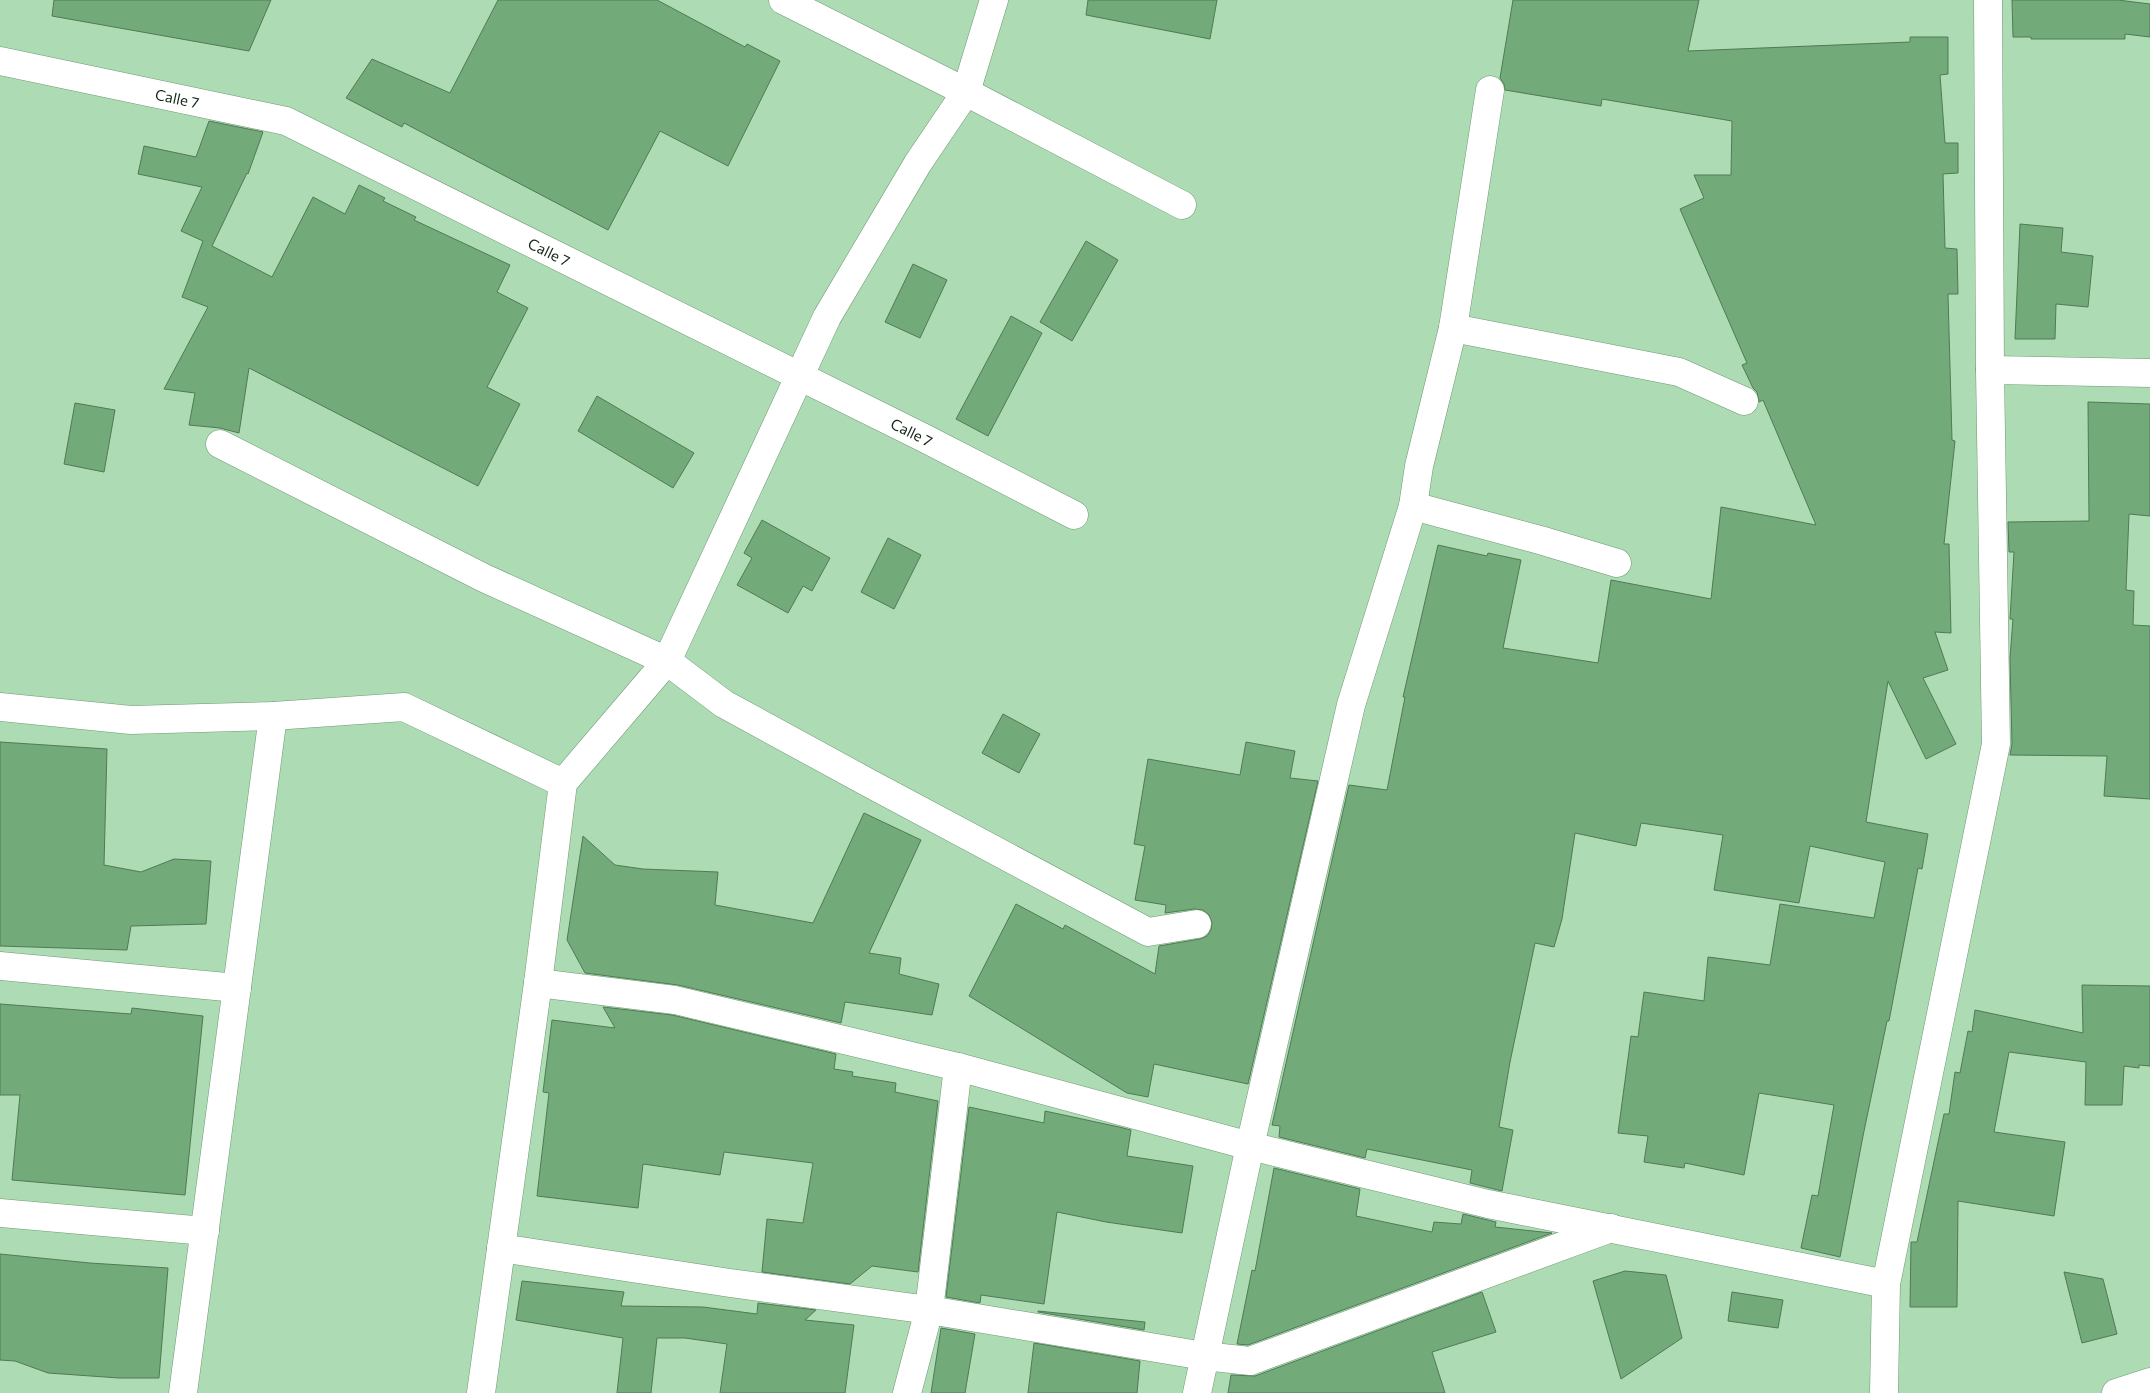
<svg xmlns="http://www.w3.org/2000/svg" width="2150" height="1393" font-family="Commissioner,sans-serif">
<rect width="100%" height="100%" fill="#addbb3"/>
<g fill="#72aa7a" stroke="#507a56">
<path d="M54,0h217l-22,51 -197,-35z"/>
<path d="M498,0h159l88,47 2,-3 33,17 -52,105 -68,-35 -52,99 -204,-107 -2,4 -56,-29 26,-39 78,34z"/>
<path d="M1088,0h129l-7,39 -124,-24z"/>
<path d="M1513,0h186l-11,51 222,-9v-5h38v37l-8,1 5,68h13v30l-15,1 2,74 12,1 1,45h-10l4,146 3,1 -11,103h5l2,89 -16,-1 13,38 -25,8 33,66 -30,15 -38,-78 -22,141 62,12 -6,35 -4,-1 -29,153h-2l-24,115 -23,121 -39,-9 11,-53 6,1 16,-91 -75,-12 -15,82 -59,-12 -1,5 -40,-6 4,-26 -30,-3 13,-97 7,1 6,-45 60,9 4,-44 62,8 10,-61 94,14 11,-56 -75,-16 -11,57 -85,-13 9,-55 -82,-12 -5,23 -61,-13 -13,86 -8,28 -19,-4 -25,119 -11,65 14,3 -11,61 -32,-8 2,-13 -105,-21 -2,9 -86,-21 1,-11 -8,-1 77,-340 38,5 18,-93h-2l35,-152 49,11 1,-3 33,7 -18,88 95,15 13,-83 100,19 10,-92 95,18 -53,-125 -4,2 -2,-10 -4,-4 -11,-23 5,-2 -67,-154 24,-11 -10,-23h37l1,-54 -130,-22 -1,7 -96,-16 -1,-6 -4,-6z"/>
<path d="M2012,0h106l32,4v33l-25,-3v5h-94v-2h-18z"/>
<path d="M209,121l54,11 -15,42 -1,-1 -35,73 60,31 41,-80 32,17 14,-29 26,13 -2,3 33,16 -2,3 96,45 -13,27 31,16 -41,79 33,17 -42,82 -229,-118 -10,65 -19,-5 -31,-3 6,-32 -31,-4 44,-82 -26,-10 21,-56 -22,-10 21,-44 -64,-13 6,-28 52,11z"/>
<path d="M2020,224l43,4 -2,24 32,4 -5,51 -32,-3 -1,35h-40z"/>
<path d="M1086,241l32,19 -46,81 -32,-19z"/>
<path d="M913,264l34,16 -27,58 -35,-16z"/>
<path d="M1011,316l31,17 -54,103 -32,-17z"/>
<path d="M597,396l97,57 -21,35 -95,-57z"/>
<path d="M2088,402l62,2v112l-21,-2 -3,76 8,1 -1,34 17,1v173l-46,-3 3,-40 -97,-1 2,-11 -2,-86 3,-39h-3l4,-67h-5l-1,-30 81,-1z"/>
<path d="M75,403l40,7 -11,62 -40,-8z"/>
<path d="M762,520l68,38 -18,33 -9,-5 -15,27 -51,-28 15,-27 -8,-5z"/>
<path d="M888,538l33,17 -27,54 -33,-17z"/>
<path d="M1003,714l37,20 -21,39 -37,-20z"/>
<path d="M0,742l107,7 -3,116 37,7 33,-13 37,2 -5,63 -75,2 -4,24 -127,-4z"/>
<path d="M1246,742l49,9 -5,27 28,3 -70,303 -94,-20 -6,33 -21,-4 -158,-97 47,-92 47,25 2,-4 90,49 4,-28 41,-7 7,-3 4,-6 1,-8 -3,-7 -6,-5 -9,-1 -29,4 1,-8 -31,-5 10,-54 -11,-2 14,-85 92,16z"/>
<path d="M864,813l57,27 -52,113 32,5 -2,16 40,10 -7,31 -87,-13 -4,21 -163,-38 -93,-12 -18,-33 16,-104 32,29 28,4 75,3 -3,33 98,18z"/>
<path d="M2082,985l68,1v80l-11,-1v3l-15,-2 -2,39h-37l1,-43 -77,-10 -15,80 71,10 -11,74 -96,-15 -1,106h-47l1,-65h6l27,-128h5l6,-42 5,1 8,-42 4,1 3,-22 108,23z"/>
<path d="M0,1004l131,10 1,-6 71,8 -18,179 -173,-15 8,-85h-20z"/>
<path d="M603,1007l69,8 164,39 -2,15 19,3 -1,4 44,7 -1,9 43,9 -20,171 -46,-6 -22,18 -88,-12 5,-53 36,4 10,-60 -89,-11 -4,23 -77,-11 -5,44 -101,-12 12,-103 -6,-1 9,-72 63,8z"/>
<path d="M969,1107l75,16 1,-12 74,16 12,3 -4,26 66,10 -11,67 -76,-11 -49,-10 -13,92 -63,-9 -1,8 -34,-6z"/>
<path d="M1274,1168l86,21 -4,27 76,16 2,-10 27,2 2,-10 33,8 -1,5 57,6 -304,112 -11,-1 15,-74 3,1z"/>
<path d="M0,1254l90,9 78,5 -9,110h-40l-71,-5 -33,-12 -15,-1z"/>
<path d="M1625,1271l41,4 16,63 -61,41 -28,-98z"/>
<path d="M2064,1272l39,7 14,55 -35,9z"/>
<path d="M522,1281l102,11 -3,14 82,1 54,7 1,-11 58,7 -11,10 49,5 -9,68h-125l7,-49 -42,-6h-28l-6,55h-34l6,-55 -107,-18z"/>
<path d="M1482,1292l14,40 -64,20 13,41h-217l3,-18 24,1z"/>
<path d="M1732,1292l51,8 -5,28 -50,-7z"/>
<path d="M1038,1311l107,11 -1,8 -106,-18z"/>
<path d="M941,1328l34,6 -10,59h-34z"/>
<path d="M1034,1343l106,18 -3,32h-109z"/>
</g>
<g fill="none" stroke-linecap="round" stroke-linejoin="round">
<g stroke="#6e9974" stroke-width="29">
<g id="minor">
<path d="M783,0l183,92 216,113"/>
<path id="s1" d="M0,61l286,60 636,316 152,78"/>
<path d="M1453,328l226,44 65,29"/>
<path d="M1990,370l160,3"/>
<path d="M220,444l264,134 183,83 57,43 143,78 281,150 49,-8"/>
<path d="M1413,506l127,34 77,23"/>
<path d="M0,707l131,13 142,-4 131,-9 159,76"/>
<path d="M0,966l237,22"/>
<path d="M538,983l137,17 283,67 292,79 238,58 398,80"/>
<path d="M0,1213l205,18"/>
<path d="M501,1248l229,35 199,27 275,46 46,5 361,-133"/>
<path d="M183,1393l90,-677"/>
<path d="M481,1393l57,-410 25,-200 104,-122 160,-344 91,-154 48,-71 28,-92"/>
<path d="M907,1393l22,-83 29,-243"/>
<path d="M1197,1393l53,-247 101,-441 62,-199 6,-40 34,-138 37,-238"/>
<path d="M1884,1393l2,-109 110,-540 -6,-374 -2,-370"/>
</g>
</g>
<g stroke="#6e9974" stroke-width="29">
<path id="tertiary" d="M2116,1393l34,-11"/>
</g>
<use href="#minor" stroke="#fff" stroke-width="28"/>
<use href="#tertiary" stroke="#fff" stroke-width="28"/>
</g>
<g text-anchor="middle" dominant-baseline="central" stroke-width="4" stroke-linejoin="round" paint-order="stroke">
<g font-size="15" fill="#142617" stroke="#bae8c0">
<text stroke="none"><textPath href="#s1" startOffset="181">Calle 7</textPath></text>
<text stroke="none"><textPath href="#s1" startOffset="586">Calle 7</textPath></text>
<text stroke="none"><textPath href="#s1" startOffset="991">Calle 7</textPath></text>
</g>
</g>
</svg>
